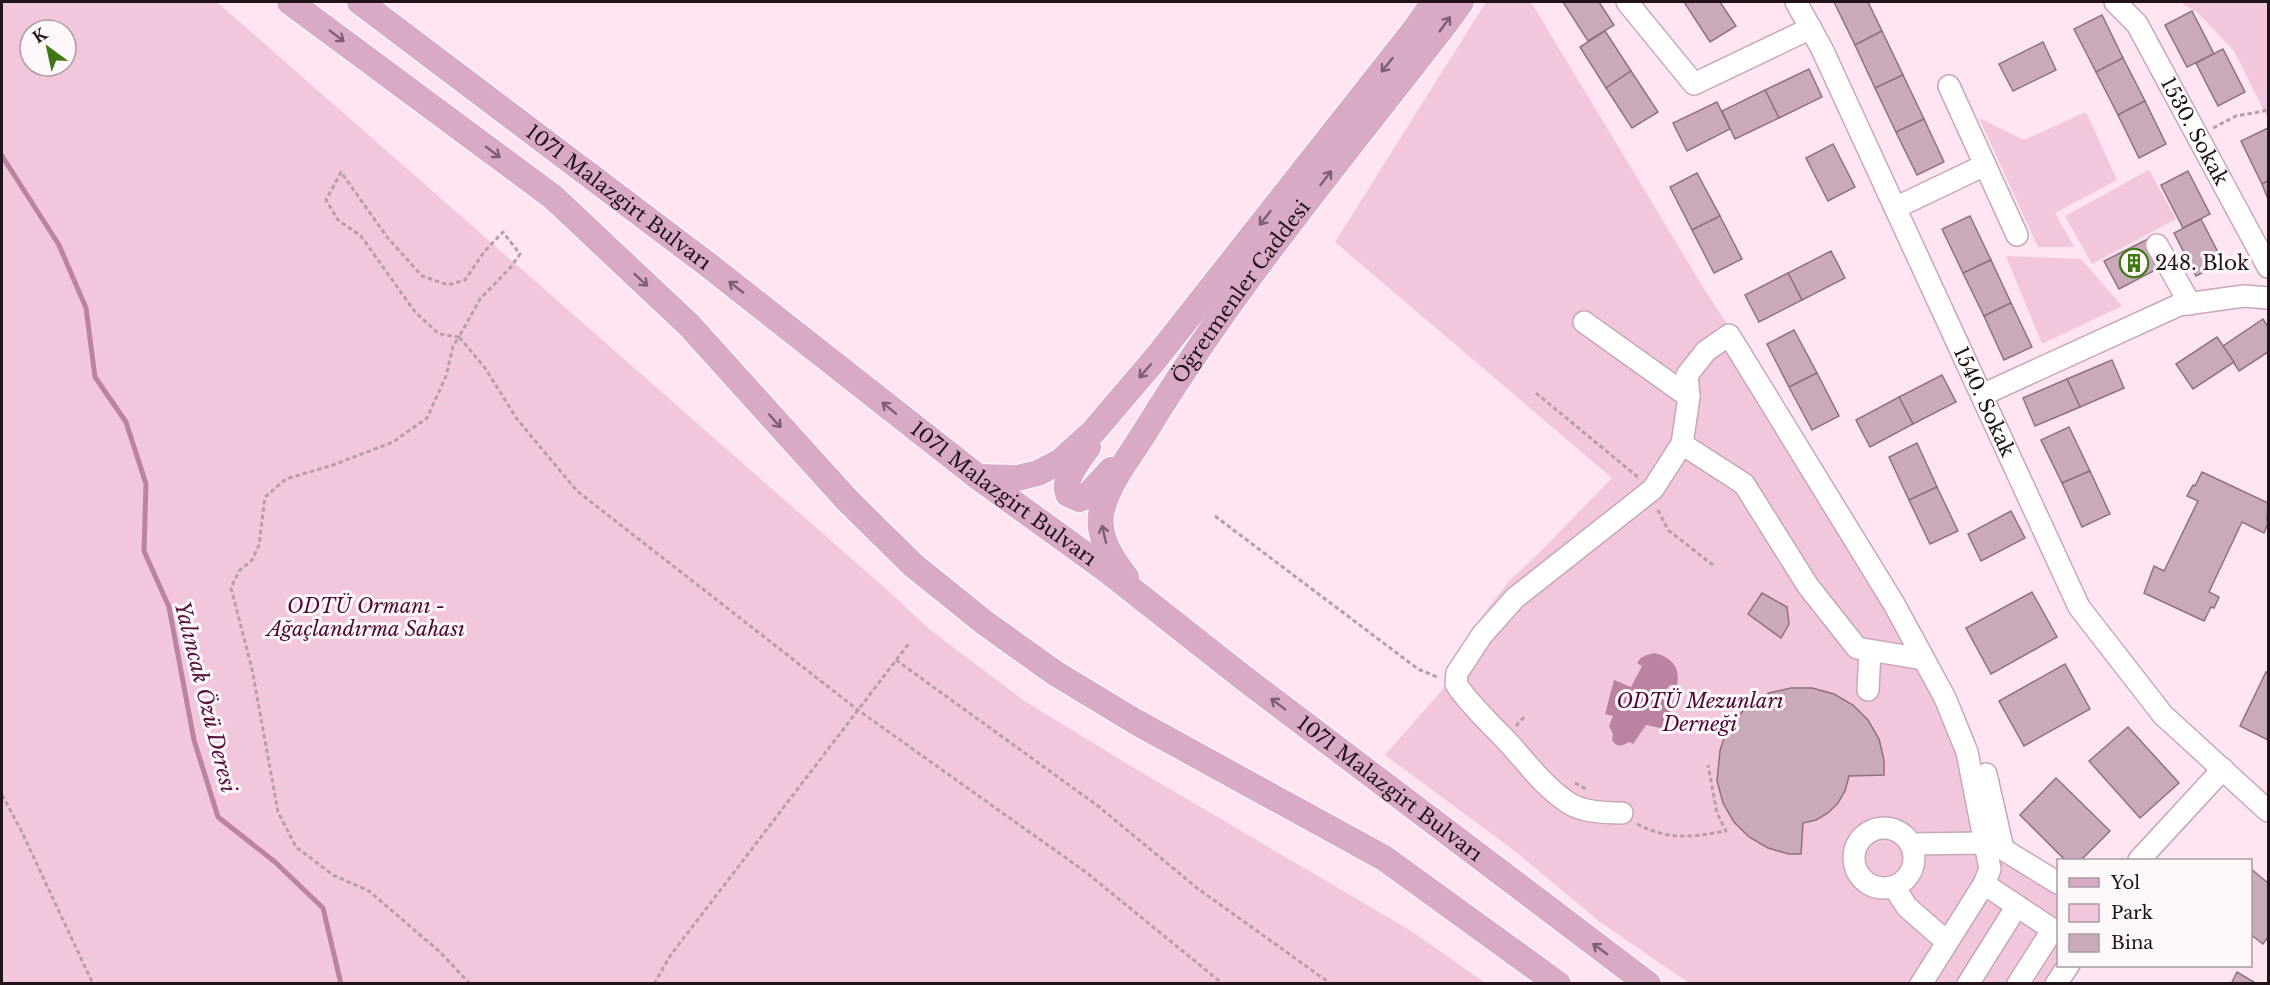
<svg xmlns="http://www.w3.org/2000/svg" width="2270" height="985" font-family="'Libre Baskerville',serif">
<rect width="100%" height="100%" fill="#ffe4f1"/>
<g fill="#f2c6dd" fill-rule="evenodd">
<path d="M2,2h215l677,594 35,33 97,73 103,63 284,167 72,51h-1483zM30,30h36v36h-36z"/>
<path d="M1486,2h45l175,290 150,227 40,78 58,93 20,59 24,109 60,38v70h25l-12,17h-382l-89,-61 -84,-70 -131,-97 58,-66 41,-75 24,-32 34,-32 70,-72 -277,-236z"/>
<path d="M2180,2h88v117l-34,-68 -36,-38z"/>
<path d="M2086,112l31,68 -62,33 19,34h-36l-59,-129 45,22z"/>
<path d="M2149,170l27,49 -84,45 -27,-48z"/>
<path d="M2006,256l75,3 41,47 -80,38z"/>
</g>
<path fill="#bb83a1" d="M1654,653c18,4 27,15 23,33l-7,-1 -8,10 12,4 -9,30 -19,-4 -13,19 -4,-2c-7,4 -12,6 -17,-2l1,-6 -4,-8 4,-10 -8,-2 9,-34 17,7 11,-21 -5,-3c4,-7 9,-8 17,-10z"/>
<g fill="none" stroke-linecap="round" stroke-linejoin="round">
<path stroke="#bb83a1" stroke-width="5" d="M2,156l57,89 27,63 9,69 31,45 20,62 -2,67 25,56 25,133 24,77 57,45 48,46 18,76"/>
</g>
<g fill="#c9a9ba" stroke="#8f7181" stroke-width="1.5">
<path d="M1563,2h36l15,23 -26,16z"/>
<path d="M1684,2h36l16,24 -26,16z"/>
<path d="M1834,2h34l14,29 -27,14z"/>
<path d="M2192,11l22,43 -27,13 -22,-42z"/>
<path d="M2102,15l21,43 -27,14 -22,-43z"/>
<path d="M1605,31l26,40 -25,17 -26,-41z"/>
<path d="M1882,31l21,44 -28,13 -20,-43z"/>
<path d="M2043,42l13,28 -43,21 -14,-27z"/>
<path d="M2223,49l22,43 -27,14 -22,-43z"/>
<path d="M2123,58l22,43 -27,14 -22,-43z"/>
<path d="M1809,69l13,28 -43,21 -14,-28z"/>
<path d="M1631,71l27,41 -26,16 -26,-40z"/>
<path d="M1903,75l21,44 -28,13 -21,-44z"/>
<path d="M1765,90l14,28 -44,21 -13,-28z"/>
<path d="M2145,101l21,43 -27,14 -21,-43z"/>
<path d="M1717,102l13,27 -43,22 -14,-28z"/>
<path d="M1924,119l20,43 -27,13 -21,-43z"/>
<path d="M2268,128v53l-6,3 -21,-43z"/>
<path d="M1833,144l22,43 -27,14 -22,-43z"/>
<path d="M2188,171l22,43 -27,14 -22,-43z"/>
<path d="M1697,173l23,43 -28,14 -22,-43z"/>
<path d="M2268,181v18l-6,-15z"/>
<path d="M1720,216l22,43 -28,14 -22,-43z"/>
<path d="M1970,216l21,44 -28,13 -21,-44z"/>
<path d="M2201,219l22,43 -27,14 -22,-43z"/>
<path d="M2148,239l15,27 -44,23 -15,-28z"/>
<path d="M1831,251l14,27 -43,22 -14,-27z"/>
<path d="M1991,260l20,43 -27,13 -21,-43z"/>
<path d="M1788,273l14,27 -43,22 -14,-27z"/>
<path d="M2011,303l21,44 -28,13 -20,-44z"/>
<path d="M2263,319l5,8v25l-29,19 -16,-25z"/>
<path d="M1794,330l23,43 -28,14 -22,-43z"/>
<path d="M2217,337l17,25 -41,27 -17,-25z"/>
<path d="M2112,360l12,28 -44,19 -13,-28z"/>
<path d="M1817,373l22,43 -27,14 -23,-43z"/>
<path d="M1942,375l14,27 -43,22 -14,-27z"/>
<path d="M2067,379l13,28 -45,19 -12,-28z"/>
<path d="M1899,397l14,27 -43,23 -14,-27z"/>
<path d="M2069,427l21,44 -28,12 -21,-43z"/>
<path d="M1917,443l20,44 -28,13 -20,-43z"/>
<path d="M2090,471l20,43 -28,13 -20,-44z"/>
<path d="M2202,472l66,31 -1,17 1,3 -4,10 -22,-11 -33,70 10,5 -5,11 -3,-1 -7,14 -60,-28 10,-27 10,5 34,-70 -11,-5 6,-11 2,1z"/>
<path d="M1937,487l21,44 -28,13 -21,-44z"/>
<path d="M2011,511l14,27 -44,23 -13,-27z"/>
<path d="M2032,592l25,45 -66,37 -25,-46z"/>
<path d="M1762,593l25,14 2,17 -8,14 -33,-24z"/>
<path d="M2065,664l25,45 -66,37 -25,-45z"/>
<path d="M2266,672l2,1v67l-28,-14z"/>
<path d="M1791,688h21l22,6 19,11 15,15 11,19 5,21v15l-35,1 -4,15 -7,12 -10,10 -12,7 -13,3 -2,31h-12l-21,-6 -19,-11 -15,-15 -11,-19 -6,-22 3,-30 4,-13 11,-19 15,-15 19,-11z"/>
<path d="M2128,727l51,56 -39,35 -51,-57z"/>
<path d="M2056,778l54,53 -29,29h-16l-45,-45z"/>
<path d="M2250,868l18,15v54l-5,7 -13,-10z"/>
<path d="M2237,972l20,12h-26z"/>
</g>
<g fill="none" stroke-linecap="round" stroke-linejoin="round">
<g stroke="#c7a8b8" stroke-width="24">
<g id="minor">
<path d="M1627,2l67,82 117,-56"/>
<path id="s1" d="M1796,2l26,47 257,558 84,108 105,96"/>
<path id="s2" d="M2115,2l22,22 131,243"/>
<path d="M1949,86l68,149"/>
<path d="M1895,208l90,-43"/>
<path d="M2157,245l33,59"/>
<path d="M1584,322l105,75"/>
<path d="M1982,395l197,-90 65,-9 24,2"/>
<path d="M1682,444l62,40 64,102 49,62 66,11"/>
<path d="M1868,690l2,-39"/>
<path d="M1986,774l17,75"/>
<path d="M1622,813c-14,0 -37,-1 -50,-8 -29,-17 -47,-46 -70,-69 -16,-17 -33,-32 -46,-52l1,-11 25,-38 33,-37 138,-109 29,-45 7,-47 -2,-22 19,-24 23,-16 165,269 51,94 22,54 23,117 -6,15 -63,100"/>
<circle cx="1884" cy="858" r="30"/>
<path d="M1911,844l74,-1 11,2 62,38"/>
<path d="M2139,860l84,-91"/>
<path d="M1984,884l74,49"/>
<path d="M1894,887l13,20 40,35"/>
<path d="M1968,984l49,-78"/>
<path d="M2018,984l35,-55"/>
<path d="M2056,984l12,-18"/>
</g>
</g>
<g stroke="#fff" stroke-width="28">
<g id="major">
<path d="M290,2l263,195 136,128 159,176 65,64 72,58 70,50 81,49 248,136 174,126"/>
<path id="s3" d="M360,2l347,262 271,213 130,94 137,108 403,305"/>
<path d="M1088,447c-8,12 -26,32 -20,47l11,5 8,-3 24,-26"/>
<path d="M978,477l40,1 20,-5 23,-12 32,-29 63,-74 260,-330 18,-26"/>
<path id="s4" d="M1126,577c-13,-16 -28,-40 -25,-62 5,-31 31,-61 47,-88 87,-142 195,-271 297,-403l16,-22"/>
</g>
</g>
<g stroke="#b59faa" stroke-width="3" stroke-dasharray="4.5 3" stroke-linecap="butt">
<path d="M2213,128l23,-12 28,-5 4,-3"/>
<path d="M1536,393l103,85"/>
<path d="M1658,510l10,20 45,35"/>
<path d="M1215,516l203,153 19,8"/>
<path d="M896,660l202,146 99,82 134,96"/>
<path d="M1516,726l9,-10"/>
<path d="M1575,783l13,7"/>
<path d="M2,795l18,33 73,156"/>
<path d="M1637,824c33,17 55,13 89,7l-9,-18 -9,-48"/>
<path d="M470,984l-30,-32 -71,-61 -36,-16 -37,-28 -18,-35 -26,-143 -21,-81 8,-17 13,-11 7,-15 6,-48 21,-18 47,-14 60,-23 34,-24 19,-42 7,-30 6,-9 -20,-3 -24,-22 -54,-76 -23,-16 -12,-20 15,-28 46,65 35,39 26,9 17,-5 19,-28 19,-20 17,22 -9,13 -31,32 -21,38 26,31 32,51 60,72 281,219 229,163 136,111"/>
<path d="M654,984l16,-28 240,-314"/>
</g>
<use href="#minor" stroke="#fff" stroke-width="21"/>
<use href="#major" stroke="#d9aac5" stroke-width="26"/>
</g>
<defs><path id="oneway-shaft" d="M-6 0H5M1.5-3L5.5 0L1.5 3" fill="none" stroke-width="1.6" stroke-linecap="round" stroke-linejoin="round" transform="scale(1.5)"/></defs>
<g stroke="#7c5f70">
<use href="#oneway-shaft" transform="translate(1445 24) rotate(-54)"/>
<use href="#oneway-shaft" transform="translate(337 36) rotate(37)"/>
<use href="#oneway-shaft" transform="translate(1387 65) rotate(129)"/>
<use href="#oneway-shaft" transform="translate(493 152) rotate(37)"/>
<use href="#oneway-shaft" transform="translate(1326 178) rotate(-52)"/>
<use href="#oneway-shaft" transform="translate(1265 218) rotate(128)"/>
<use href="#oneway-shaft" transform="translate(641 280) rotate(43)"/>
<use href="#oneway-shaft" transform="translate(736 287) rotate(-142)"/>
<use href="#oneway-shaft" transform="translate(1145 371) rotate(131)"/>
<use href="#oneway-shaft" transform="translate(889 408) rotate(-141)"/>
<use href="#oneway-shaft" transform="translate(775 421) rotate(48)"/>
<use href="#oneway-shaft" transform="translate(1104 534) rotate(-103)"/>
<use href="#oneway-shaft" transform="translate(1278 704) rotate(-143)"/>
<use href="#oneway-shaft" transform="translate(1600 949) rotate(-144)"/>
</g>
<defs>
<g id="building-ring" transform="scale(1.5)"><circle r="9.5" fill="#fff8fb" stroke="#3e7a14" stroke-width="1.5"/><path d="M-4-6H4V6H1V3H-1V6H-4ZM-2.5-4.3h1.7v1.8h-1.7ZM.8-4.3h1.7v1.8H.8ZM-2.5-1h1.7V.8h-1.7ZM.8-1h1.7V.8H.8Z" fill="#3e7a14"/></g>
</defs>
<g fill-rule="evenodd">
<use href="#building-ring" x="2134" y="263"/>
</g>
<g text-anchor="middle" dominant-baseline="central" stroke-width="6" stroke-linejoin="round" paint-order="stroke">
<g font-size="20" fill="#20141a" stroke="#fff8fb">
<text stroke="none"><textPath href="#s2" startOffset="153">1530. Sokak</textPath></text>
<text stroke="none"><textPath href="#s3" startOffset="324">1071 Malazgirt Bulvarı</textPath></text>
<text stroke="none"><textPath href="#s4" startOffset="333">Öğretmenler Caddesi</textPath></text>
<text stroke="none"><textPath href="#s1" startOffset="442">1540. Sokak</textPath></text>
<text stroke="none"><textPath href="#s3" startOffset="810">1071 Malazgirt Bulvarı</textPath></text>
<text stroke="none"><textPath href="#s3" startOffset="1296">1071 Malazgirt Bulvarı</textPath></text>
</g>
<g font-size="20" fill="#20141a" stroke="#fff8fb" text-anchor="start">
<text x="2155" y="263">248. Blok</text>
</g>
<g font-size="20" font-style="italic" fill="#4e0a37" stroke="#fff8fb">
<text x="366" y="606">ODTÜ Ormanı -<tspan x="366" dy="23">Ağaçlandırma Sahası</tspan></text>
<text x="1700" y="701">ODTÜ Mezunları<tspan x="1700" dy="23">Derneği</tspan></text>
</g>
<g font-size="21" font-style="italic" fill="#56133e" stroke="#fff8fb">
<text transform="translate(205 697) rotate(76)">Yalıncak Özü Deresi</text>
</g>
</g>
<rect width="2270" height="985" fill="none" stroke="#20141a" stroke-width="6"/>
<rect x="2057" y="859" width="195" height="108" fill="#fff8fb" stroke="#a69da1" stroke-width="1.5"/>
<rect x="2069" y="878" width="30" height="9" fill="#d9aac5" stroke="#a69da1" stroke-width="1.5"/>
<text x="2111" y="889" font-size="18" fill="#20141a">Yol</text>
<rect x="2069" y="904" width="30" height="18" fill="#f2c6dd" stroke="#a69da1" stroke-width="1.5"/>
<text x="2111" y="919" font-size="18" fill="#20141a">Park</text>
<rect x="2069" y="934" width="30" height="18" fill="#c9a9ba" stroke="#a69da1" stroke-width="1.5"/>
<text x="2111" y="949" font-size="18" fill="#20141a">Bina</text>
<g transform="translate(48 48) rotate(327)"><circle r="28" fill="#fff8fb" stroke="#a69da1" stroke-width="1.5"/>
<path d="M0-4.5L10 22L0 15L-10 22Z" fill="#3e7a14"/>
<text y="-9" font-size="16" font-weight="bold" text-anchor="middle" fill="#20141a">K</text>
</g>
</svg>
